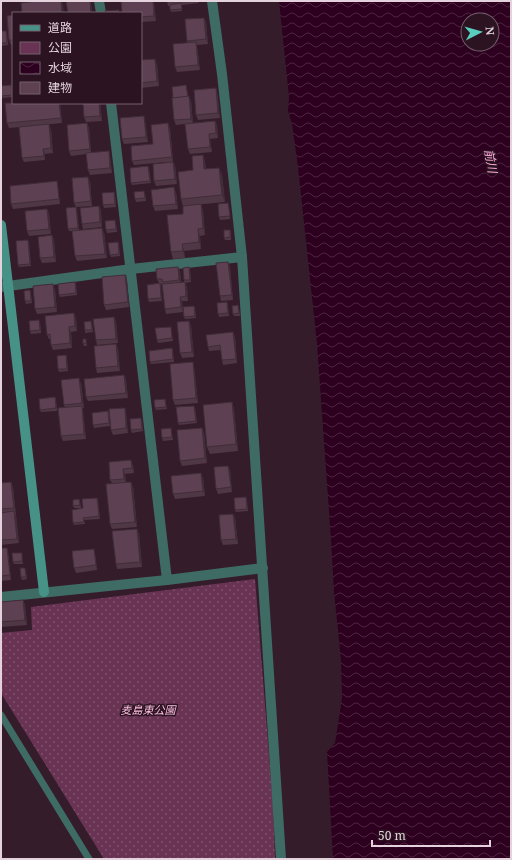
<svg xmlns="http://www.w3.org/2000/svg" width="512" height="860" font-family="'Noto Serif','Noto Sans JP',serif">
<defs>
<pattern id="green-dots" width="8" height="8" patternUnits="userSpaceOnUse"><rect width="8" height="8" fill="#693354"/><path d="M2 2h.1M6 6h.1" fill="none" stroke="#7e506c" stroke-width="1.8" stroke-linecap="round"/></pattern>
<pattern id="water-waves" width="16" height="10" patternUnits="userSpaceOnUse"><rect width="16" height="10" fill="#2d001f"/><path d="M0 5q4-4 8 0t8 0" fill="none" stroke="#4b243f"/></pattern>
</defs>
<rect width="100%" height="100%" fill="#351c2b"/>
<path fill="url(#green-dots)" d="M255,579l18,226 2,54h-171l-103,-166v-60l31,-3 -1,-23z"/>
<path fill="url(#water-waves)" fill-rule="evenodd" d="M279,1h232v858h-178l-6,-107 8,-9 7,-45 -1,-38 -7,-68 -3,-52 -14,-196 -19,-177 -6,-43 -4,-13 1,-14zM468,20h24v24h-24z"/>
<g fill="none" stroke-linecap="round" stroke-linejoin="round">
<path stroke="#3e6b64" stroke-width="7" d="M1,715l88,144"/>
<g stroke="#3e6b64" stroke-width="10">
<path d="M99,1l2,12"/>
<path d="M212,1l10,73 20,183 39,602"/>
<path d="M111,103l56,477"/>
<path d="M1,287l130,-18 111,-12"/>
<path d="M1,597l166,-17 96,-12"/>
</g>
<path stroke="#479287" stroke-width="10" d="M1,225l43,367"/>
</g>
<g fill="#503746">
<path d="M167,1h31l1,2 -17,2v6l-11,1 -1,-6h-2z"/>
<path d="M154,3l2,18 -15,1v-9z"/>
<path d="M13,15v30h-2l-2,-5z"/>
<path d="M204,18l2,4 2,22 -11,1 3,25 -23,2 -2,-5 13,-24 -1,-2z"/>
<path d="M1,31l6,2 1,12 -7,1z"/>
<path d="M141,60l16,4 2,22 -18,2z"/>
<path d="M11,85l1,3 1,9 -11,1 -1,-2v-10z"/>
<path d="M186,85l2,12 3,4 2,22 22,-2 2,4 1,13 -8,1 2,13 -22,2 -2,-5 -3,-25 -9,1 -2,-5v-22z"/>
<path d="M216,88l1,4 3,26 -22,2 -2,-5z"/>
<path d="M13,103h47l2,20 -53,5 -2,-5z"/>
<path d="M100,103l2,18 -16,1 -2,-5z"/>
<path d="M145,121l3,21 -24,2 -2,-5z"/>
<path d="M87,123l2,5 2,25 19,3 2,17 -22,2 -2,-5 -2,-16 -15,2 -2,-5z"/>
<path d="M170,128l3,34 2,4 2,18 -21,2 -2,-5 12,-19 -32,3 -2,-4 21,-17z"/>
<path d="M51,129l2,24 -8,1v6l-21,2 -2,-4z"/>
<path d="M203,155l2,7 1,7 13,-1 3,7 3,27 -42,4 -2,-7 12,-29z"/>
<path d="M149,168l2,15 -19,2 -1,-2z"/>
<path d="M90,181l2,25 -16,1 -2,-4z"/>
<path d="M58,186l2,18 -47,5 -2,-5z"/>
<path d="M114,192l1,2 1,13 -12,1 -1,-3z"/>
<path d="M176,192l2,17 -23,2 -2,-5z"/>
<path d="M145,193l1,8 -10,1 -1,-3z"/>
<path d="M228,203l1,3 1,13 -10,1 -1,-3z"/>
<path d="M201,204l2,7 2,24 -5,1 1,13 -17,2 1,7 -12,1 -2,-7 12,-38z"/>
<path d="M99,206l2,5 1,16 -19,2 -1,-5z"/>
<path d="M76,207l1,3 2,20 25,2 3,26 -30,3 -2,-5 -3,-25h-3l-1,-2z"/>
<path d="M47,209l2,5 2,20 -22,2 -2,-5z"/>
<path d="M116,223l1,9 -10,1 -1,-3z"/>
<path d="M230,230l1,2v8h-6l-1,-2z"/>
<path d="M52,235l2,5 2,22 -14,1 -2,-5z"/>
<path d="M118,242l1,3 1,11 -9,1 -1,-2z"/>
<path d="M29,243l2,23 -12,1 -1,-2z"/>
<path d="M228,262l2,5 3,33 -12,1 -1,-5z"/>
<path d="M178,267l2,4 1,12 3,-1v-2l5,-13 1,2 1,13 -6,1 2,4 1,14h-6l1,11 -17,2 -1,-5 -2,-25h-3l2,17 -13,1 -1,-3 11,-16 -2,-4z"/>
<path d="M125,275l2,5 2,27 -23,3 -2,-5z"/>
<path d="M76,284l1,11 -17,2 -1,-2z"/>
<path d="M55,289l2,23 -20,2 -2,-5z"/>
<path d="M30,290l1,3 1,10 -6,1 -1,-3z"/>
<path d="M227,302l1,3 1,11 -10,1 -1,-3z"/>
<path d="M194,306l1,2 1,10 -11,1 -1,-2z"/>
<path d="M239,308l1,8h-6l-1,-2z"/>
<path d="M114,317l2,5 2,21 -21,2 -1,-5z"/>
<path d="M76,318l1,13 -6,1 1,16 -19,2 -2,-5v-6h-2l-2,-4z"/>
<path d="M189,321l2,5 3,31 -12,1 -2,-5z"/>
<path d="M40,322l1,11 -10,1 -1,-3z"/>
<path d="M92,323l1,9 -8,1v-3z"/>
<path d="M171,329l2,12 -15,2 -1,-3z"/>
<path d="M233,332l2,5 2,26 -14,2 -1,-5 -1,-10 -12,1 -1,-4z"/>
<path d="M86,339l1,7h-3l-1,-2z"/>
<path d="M116,344l2,5 2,22 -23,2 -1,-5z"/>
<path d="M172,348l1,3 1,11 -23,2 -1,-2z"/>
<path d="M66,355l1,3 1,13 -9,1 -1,-3z"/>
<path d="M193,362l1,5 4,36 -23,2 -2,-5z"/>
<path d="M124,375l2,5 2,18 -40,3 -2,-4z"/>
<path d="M81,383l3,25h-2l1,3 3,28 -23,2 -2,-5 4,-28 -1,-3z"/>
<path d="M55,397l1,2 1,12 -16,1 -1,-2z"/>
<path d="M165,399l2,10 -11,1 -1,-2z"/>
<path d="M232,402l2,7 4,42 -28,3 -3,-7z"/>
<path d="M195,408l2,15 -18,2 -1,-2z"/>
<path d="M108,411l1,3 1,12 -16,2 -1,-3z"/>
<path d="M126,413l2,20 -15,2 -2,-5z"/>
<path d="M142,420l1,11 -11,2 -1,-3z"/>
<path d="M171,428v2l2,10 -10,1 -1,-3z"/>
<path d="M202,428l2,5 3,30 -25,3 -2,-5z"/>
<path d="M109,462l24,3 1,8 -9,1 1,8 7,4 4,41 -25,2 -2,-5 2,-41 -2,-3z"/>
<path d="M230,470l2,22 -14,2 -2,-5z"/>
<path d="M203,478l2,18 -30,3 -2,-5z"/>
<path d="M11,482l2,5 6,56 -18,2v-62z"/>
<path d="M97,498l1,2 2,19 -16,1 1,4 -11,1 -1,-2 10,-15z"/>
<path d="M79,499l1,3 1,6h-7l-1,-2z"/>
<path d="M247,500l1,11 -12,1 -1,-2z"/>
<path d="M233,514l2,4 3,26 -15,1 -2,-5z"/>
<path d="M137,529l2,5 3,33 -25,2 -1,-5z"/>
<path d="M1,548h6l1,4 3,28 -10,1z"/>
<path d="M95,554l2,16 -21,3 -2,-5z"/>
<path d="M22,555l1,9h-9l-1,-2z"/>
<path d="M26,570l1,9 -5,1 -1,-3z"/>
<path d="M23,600l2,5 2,20 -26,2v-25z"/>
</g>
<g fill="#412d39">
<path d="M61,1h1l1,5 1,7h-2z"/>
<path d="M90,1h1l1,12h-1z"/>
<path d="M153,1h1v2l2,18 -2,-5z"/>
<path d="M204,18l2,4 2,22 -2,-5z"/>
<path d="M196,42l1,5 3,23 -2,-5z"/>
<path d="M155,59l2,5 2,22 -2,-5z"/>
<path d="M216,88l1,4 3,26 -2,-5z"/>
<path d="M189,96l2,5 2,23 -2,-5z"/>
<path d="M59,103h1l2,20 -1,-5z"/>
<path d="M99,103h1l2,18 -2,-5z"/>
<path d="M144,116l1,5 3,21 -2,-5z"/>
<path d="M215,121l2,4 1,13 -2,-5z"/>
<path d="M87,123l2,5 2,25 -1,-4z"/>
<path d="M168,123l2,5 3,34 -1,-5z"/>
<path d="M49,124l2,5 2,24 -2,-5z"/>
<path d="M209,134l1,5 2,13 -2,-5z"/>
<path d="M43,149l2,5v6l-1,-4z"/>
<path d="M109,151l1,5 2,17 -2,-5z"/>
<path d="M203,155l2,7 2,14 -3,-7z"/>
<path d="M173,162l2,4 2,18 -2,-5z"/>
<path d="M148,166l1,2 2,15 -1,-2z"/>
<path d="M219,168l3,7 3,27 -3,-7z"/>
<path d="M88,177l2,4 2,25 -1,-5z"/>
<path d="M174,187l2,5 2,17 -2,-5z"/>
<path d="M114,192l1,2 1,13 -1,-3z"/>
<path d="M201,204l2,7 2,24 -2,-7z"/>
<path d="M99,206l2,5 1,16 -2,-5z"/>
<path d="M76,207l1,3 2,20 -1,-2z"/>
<path d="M47,209l2,5 2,20 -2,-5z"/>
<path d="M102,228l2,4 3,26 -2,-4z"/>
<path d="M198,229l2,7 1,13 -2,-7z"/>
<path d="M52,235l2,5 2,22 -2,-5z"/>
<path d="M28,240l1,3 2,23 -1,-2z"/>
<path d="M182,244l2,7 1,7 -2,-7z"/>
<path d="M228,262l2,5 3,33 -1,-5z"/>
<path d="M178,267l2,4 1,14 -2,-5z"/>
<path d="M125,275l2,5 2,27 -1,-5z"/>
<path d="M185,282l2,5 1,14 -2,-5z"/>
<path d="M160,283l1,3 1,15 -1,-3z"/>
<path d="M53,284l2,5 2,23 -2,-5z"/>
<path d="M180,297l2,4 1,11 -2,-5z"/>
<path d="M74,313l2,5 1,13 -2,-5z"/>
<path d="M114,317l2,5 2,21 -2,-4z"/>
<path d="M189,321l2,5 3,31 -2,-5z"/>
<path d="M69,327l2,5 1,16 -2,-5z"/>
<path d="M233,332l2,5 2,26 -1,-4z"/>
<path d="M116,344l2,5 2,22 -2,-5z"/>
<path d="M193,362l1,5 4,36 -2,-5z"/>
<path d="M124,375l2,5 2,18 -2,-5z"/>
<path d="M79,378l2,5 3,25 -2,-5z"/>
<path d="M232,402l2,7 4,42 -2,-7z"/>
<path d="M82,406l1,5 3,28 -2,-5z"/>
<path d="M194,406l1,2 2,15 -1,-2z"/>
<path d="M125,408l1,5 2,20 -2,-5z"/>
<path d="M202,428l2,5 3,30 -2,-5z"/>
<path d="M131,460l2,5 1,8 -2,-5z"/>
<path d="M228,466l2,4 2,22 -1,-5z"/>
<path d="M123,469l2,5 1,9 -2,-4z"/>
<path d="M201,473l2,5 2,18 -2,-5z"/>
<path d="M11,482l2,5 2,26 -1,-5z"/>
<path d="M131,482l2,4 4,41 -2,-5z"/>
<path d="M97,498l1,2 2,19 -1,-3z"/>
<path d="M14,511l2,5 3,27 -2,-4z"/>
<path d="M233,514l2,4 3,26 -2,-5z"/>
<path d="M137,529l2,5 3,33 -2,-5z"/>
<path d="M7,548l1,4 3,28 -1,-5z"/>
<path d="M23,600l2,5 2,20 -2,-5z"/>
</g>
<g fill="#5d4051" stroke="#412d39">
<path d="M37,1h24l1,12h-40l-1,-10z"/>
<path d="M66,1h24l1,12h-23z"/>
<path d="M121,1h32l1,15 -13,1v-4h-19z"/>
<path d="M181,3l1,6 -12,1v-5z"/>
<path d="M119,10v3h-14v-2z"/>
<path d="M13,15v25h-4l-2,-24z"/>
<path d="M204,18l2,21 -19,2 -2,-22z"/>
<path d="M1,31h5l1,12h-6z"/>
<path d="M196,42l2,23 -23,2 -2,-23z"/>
<path d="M155,59l2,22 -16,2v-23z"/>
<path d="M11,85l1,10 -11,1v-10z"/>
<path d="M186,85l2,12 -15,1 -1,-11z"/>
<path d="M216,88l2,25 -22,2 -2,-25z"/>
<path d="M189,96l2,23 -17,1 -2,-22z"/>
<path d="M5,103h54l2,15 -54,5z"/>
<path d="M83,103h16l1,13 -16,1z"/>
<path d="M144,116l2,21 -24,2 -2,-21z"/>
<path d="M215,121l1,12 -7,1 1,13 -22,2 -3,-25z"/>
<path d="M87,123l3,26 -21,2 -2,-26z"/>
<path d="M168,123l4,34 -40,4 -1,-15 22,-2 -2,-19z"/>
<path d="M49,124l2,24 -8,1 1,7 -22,2 -3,-31z"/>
<path d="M109,151l1,17 -22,2 -2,-17z"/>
<path d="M203,155l1,14 15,-1 3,27 -41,4 -3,-27 15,-2 -1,-14z"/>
<path d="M173,162l2,17 -21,2 -1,-17z"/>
<path d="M148,166l2,15 -19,2 -1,-15z"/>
<path d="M88,177l3,24 -17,2 -2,-25z"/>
<path d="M57,181l2,18 -48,5 -1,-18z"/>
<path d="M174,187l2,17 -23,2 -2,-16z"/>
<path d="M144,191l1,7 -10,1 -1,-7z"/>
<path d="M114,192l1,12 -12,1 -1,-12z"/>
<path d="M228,203l2,13 -11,1 -1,-13z"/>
<path d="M201,204l2,24 -5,1 1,13 -17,2 1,7 -12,1 -4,-37 16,-1v-8z"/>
<path d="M99,206l1,16 -18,2 -2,-16z"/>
<path d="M76,207l2,21 -10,1 -2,-21z"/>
<path d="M47,209l2,20 -22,2 -2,-20z"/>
<path d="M115,220l1,9 -10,1 -1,-9z"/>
<path d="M102,228l3,26 -30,2 -3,-25z"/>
<path d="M224,230h6v7l-6,1z"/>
<path d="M52,235l2,22 -14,1 -2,-21z"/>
<path d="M28,240l2,24 -12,1 -2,-24z"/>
<path d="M118,242l1,12 -9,1 -2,-12z"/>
<path d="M228,262l4,33 -12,1 -4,-33z"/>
<path d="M178,267l1,13 -16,2 -1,-3h-5l-1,-10z"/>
<path d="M189,267l1,13h-6l-1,-12z"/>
<path d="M125,275l3,27 -24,3 -2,-28z"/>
<path d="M75,282l1,11 -17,2 -1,-11z"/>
<path d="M185,282l1,14 -6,1 1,10 -16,2 -3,-25z"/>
<path d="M160,283l1,15 -13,1 -1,-14z"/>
<path d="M53,284l2,23 -20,2 -2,-23z"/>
<path d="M30,290l1,11h-6l-1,-10z"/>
<path d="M227,302l1,11 -10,1 -1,-11z"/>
<path d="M238,305l1,8 -6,1 -1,-8z"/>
<path d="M194,306l1,10 -11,1 -1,-10z"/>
<path d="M74,313l1,13 -6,1 1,16 -19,2 -1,-11 -3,1 -2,-19z"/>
<path d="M114,317l2,22 -20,1 -3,-21z"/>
<path d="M39,320l1,10 -10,1 -1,-10z"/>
<path d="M91,321l1,9h-7l-1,-8z"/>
<path d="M189,321l3,31 -12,1 -3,-31z"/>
<path d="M171,327l1,11 -15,2 -2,-12z"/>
<path d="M233,332l3,27 -14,1 -2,-15 -12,2 -2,-12z"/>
<path d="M83,339h3v4l-3,1z"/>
<path d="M116,344l2,22 -22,2 -2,-22z"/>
<path d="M172,348l1,11 -23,3 -1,-11z"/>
<path d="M66,355l1,14h-9l-1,-13z"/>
<path d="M193,362l3,36 -23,2 -3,-36z"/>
<path d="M124,375l2,18 -40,4 -2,-18z"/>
<path d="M79,378l3,25 -18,2 -3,-25z"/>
<path d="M55,397l1,11 -16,2 -1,-11z"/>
<path d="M165,399l1,8 -11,1 -1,-8z"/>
<path d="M232,402l4,42 -29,3 -4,-42z"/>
<path d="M82,406l2,28 -23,2 -3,-28z"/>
<path d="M194,406l2,15 -18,2 -2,-16z"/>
<path d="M125,408l1,20 -15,2 -2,-21z"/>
<path d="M108,411l1,12 -16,2 -1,-12z"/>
<path d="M141,418l1,11 -11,1 -1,-11z"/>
<path d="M171,428l1,9 -10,1 -1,-9z"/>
<path d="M202,428l3,30 -25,3 -3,-31z"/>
<path d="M131,460l1,8 -9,1 1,10 -14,1 -1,-18z"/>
<path d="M228,466l3,21 -15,2 -2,-22z"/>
<path d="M201,473l2,18 -30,3 -2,-18z"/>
<path d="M11,482l3,26 -13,1v-26z"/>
<path d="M131,482l4,40 -25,2 -4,-40z"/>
<path d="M246,497l1,12 -12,1 -1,-12z"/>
<path d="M97,498l2,18 -16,2 1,4 -11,1 -1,-13 11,-2 -1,-9z"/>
<path d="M79,499l1,6 -7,1v-6z"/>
<path d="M14,511l3,28 -16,1v-27z"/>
<path d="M233,514l3,25 -15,1 -2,-25z"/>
<path d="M137,529l3,33 -24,2 -4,-33z"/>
<path d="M1,548h6l3,27 -9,1z"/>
<path d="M94,549l2,16 -22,3 -2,-17z"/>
<path d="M12,553h10v8l-9,1z"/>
<path d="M20,568h5l1,9h-5z"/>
<path d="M23,600l2,20 -24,2v-20z"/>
</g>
<g text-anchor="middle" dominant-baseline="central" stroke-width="3" stroke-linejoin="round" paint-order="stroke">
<g font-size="11" font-style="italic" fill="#febfe2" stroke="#2b1321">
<text x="148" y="709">麦島東公園</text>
</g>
<g font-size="12" font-style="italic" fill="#feaadb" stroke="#2b1321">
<text transform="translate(491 161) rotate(80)">前川</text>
</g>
</g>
<rect width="512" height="860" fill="none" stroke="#e4d3dc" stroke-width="4"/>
<rect x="12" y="12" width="130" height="92" fill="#2b1321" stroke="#75606c"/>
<rect x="20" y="25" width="20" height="6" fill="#479287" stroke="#75606c"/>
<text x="48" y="32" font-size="12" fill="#e4d3dc">道路</text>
<rect x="20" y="42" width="20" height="12" fill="#693354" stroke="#75606c"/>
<text x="48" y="52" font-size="12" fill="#e4d3dc">公園</text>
<rect x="20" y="62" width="20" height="12" fill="url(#water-waves)" stroke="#75606c"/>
<text x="48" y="72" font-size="12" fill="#e4d3dc">水域</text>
<rect x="20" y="82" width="20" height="12" fill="#5d4051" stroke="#75606c"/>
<text x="48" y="92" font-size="12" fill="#e4d3dc">建物</text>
<g transform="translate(480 32) rotate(84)"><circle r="19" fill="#2b1321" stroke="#75606c"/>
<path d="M0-3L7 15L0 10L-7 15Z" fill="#59cebe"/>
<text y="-6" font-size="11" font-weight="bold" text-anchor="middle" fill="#e4d3dc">N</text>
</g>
<path d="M372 840v6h118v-6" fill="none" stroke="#e4d3dc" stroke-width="2"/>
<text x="378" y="840" font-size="12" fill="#e4d3dc" stroke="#2b1321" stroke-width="3" paint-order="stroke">50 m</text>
</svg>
